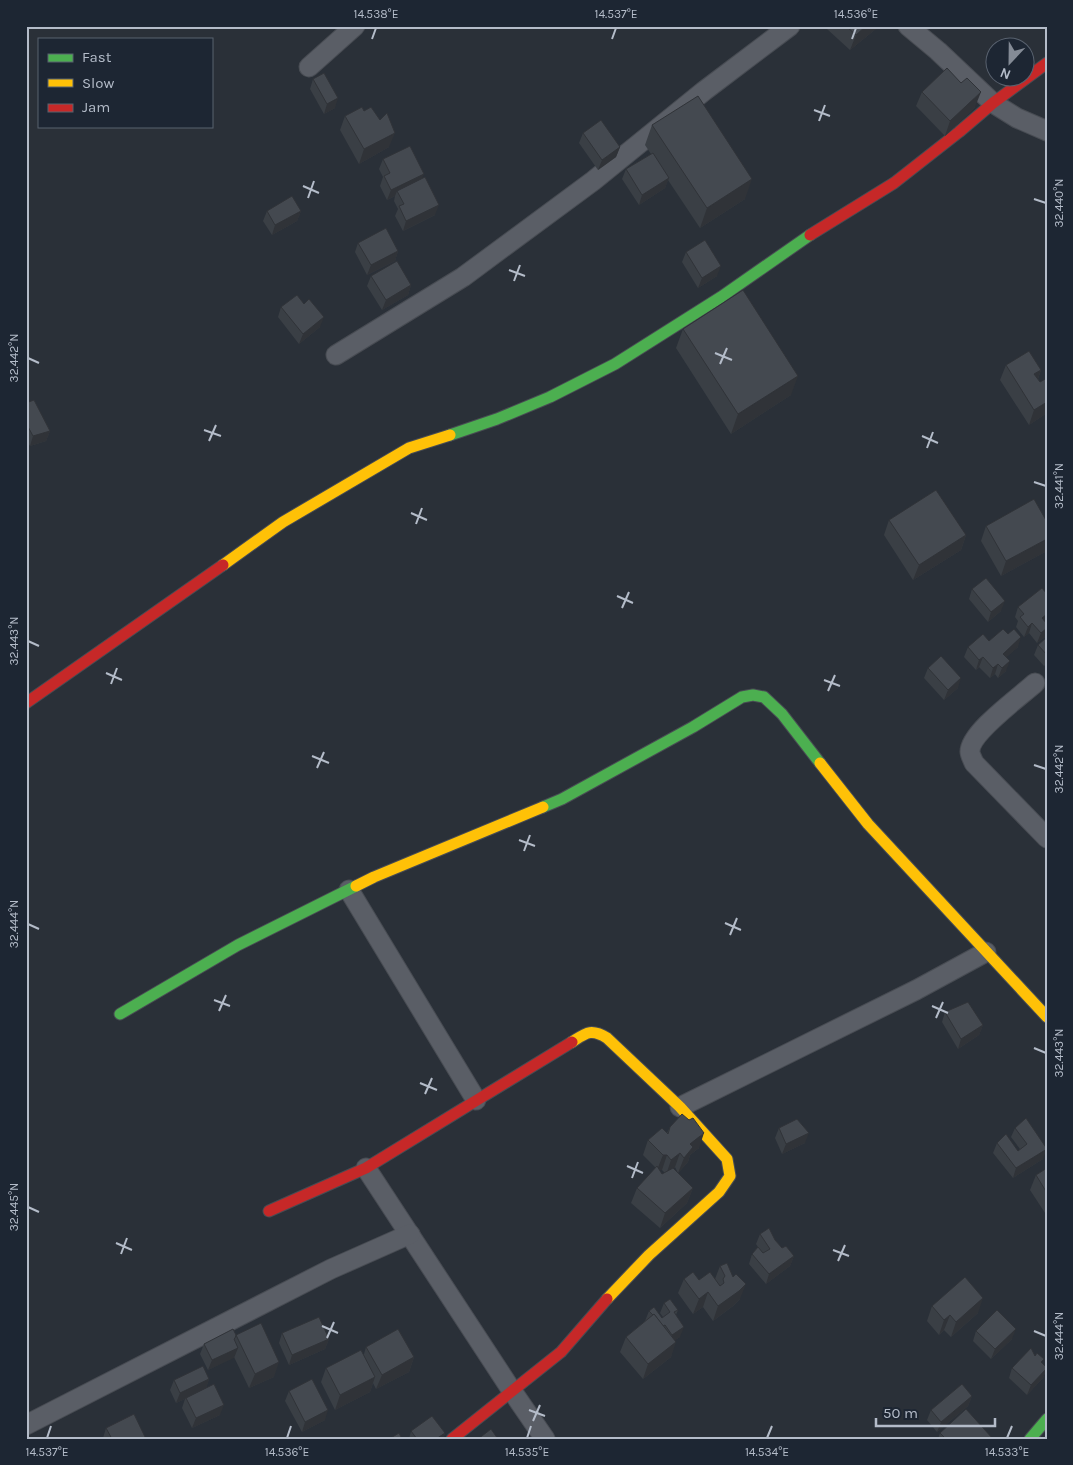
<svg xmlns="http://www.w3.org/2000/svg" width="1073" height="1465" font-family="Karla,sans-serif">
<rect width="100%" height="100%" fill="#2a3038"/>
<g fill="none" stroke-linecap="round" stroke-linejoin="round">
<g stroke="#484c53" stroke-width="21">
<g id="street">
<path d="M908,26l30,25 55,52 24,15 30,13"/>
<path d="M309,67l46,-41"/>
<path d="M336,355l127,-78 130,-96 111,-90 86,-65"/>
<path d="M1035,683c-14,13 -66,50 -65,69 0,3 3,8 4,11l73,75"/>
<path d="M349,890l127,210"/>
<path d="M680,1107l236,-117 70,-38"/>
<path d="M366,1168l146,223 33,48"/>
<path d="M26,1425l305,-156 79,-35"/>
</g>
</g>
<g stroke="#484c53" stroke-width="13">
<g id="fast">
<path d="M450,435l47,-16 53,-22 65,-33 106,-67 89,-62"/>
<path d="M543,807l19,-8 131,-72 49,-30 11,-2 11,2 18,17 38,49"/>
<path d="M120,1014l118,-69 118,-59"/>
<path d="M1030,1439l17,-20"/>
</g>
</g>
<g stroke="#484c53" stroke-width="13">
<g id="slow">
<path d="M223,565l60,-43 126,-74 41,-13"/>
<path d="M820,763l48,61 179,193"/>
<path d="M356,886l18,-9 169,-70"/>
<path d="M572,1042c14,-9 19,-14 35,-4l73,69 47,52 3,17 -11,16 -70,63 -42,44"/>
</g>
</g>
<g stroke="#484c53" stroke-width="13">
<g id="jam">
<path d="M810,235l84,-52 65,-51 34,-29 54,-40"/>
<path d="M26,703l197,-138"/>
<path d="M269,1211l97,-43 206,-126"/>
<path d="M452,1439l109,-87 46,-53"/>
</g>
</g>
<use href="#street" stroke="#5a5e66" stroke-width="19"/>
<use href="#fast" stroke="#4caf50" stroke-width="11"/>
<use href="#slow" stroke="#ffc107" stroke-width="11"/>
<use href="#jam" stroke="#c62828" stroke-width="11"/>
</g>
<g fill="#3a3f45" fill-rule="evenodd">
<path d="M828,26h50l-1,2 -27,22 -23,-21z"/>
<path d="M313,79l22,29 -11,6 -14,-25z"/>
<path d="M922,92l53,15 -30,29 -29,-30z"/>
<path d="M364,111l25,36 -30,17 -19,-34 5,-14z"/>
<path d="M652,125l93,74 -45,29 -32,-48 -3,8 -26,17 -17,-26 4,-10 25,-15 -6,-9z"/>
<path d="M583,133l37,14 -4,10 -18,13 -19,-27z"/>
<path d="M383,159l40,19 12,37 -32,16 -8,-15 3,-7 -4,-8 1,-5 -8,4 -7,-14 3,-9 -4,-8z"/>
<path d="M267,211h34l-4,10 -25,14 -9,-14z"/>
<path d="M358,243l40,8 -3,10 -28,14 -12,-23z"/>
<path d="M686,252l31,24 -19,12 -16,-26z"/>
<path d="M371,276l40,9 -3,10 -26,15 -15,-24z"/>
<path d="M281,307l39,20 -21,17 -21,-27z"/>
<path d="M683,329l108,66 -60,39 -55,-86z"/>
<path d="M1006,365l35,5 -3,9 2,3 7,-4v35l-18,12 -29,-45z"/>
<path d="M26,403l24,28 -4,10 -16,5 -4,-6z"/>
<path d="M889,520l77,15 -5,15 -48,30 -29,-45z"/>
<path d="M1047,522v29l-46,25 -20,-35 5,-15z"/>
<path d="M972,589l29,22 -13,11 -19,-23z"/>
<path d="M1047,594v27l-2,2 2,1v8l-2,5 -8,6 -8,-10 -5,4 -8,-10 2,-6 -3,-4 3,-10z"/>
<path d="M1047,637v27l-3,2 -10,-11 4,-10z"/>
<path d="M968,647h50l-12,10v14l-8,7 -3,-4 -5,4 -11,-11 -3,3 -12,-13z"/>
<path d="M928,668l30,20 -14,12 -20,-22z"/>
<path d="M945,1012l38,13 -4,10 -21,14 -16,-27z"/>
<path d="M670,1127l29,21 -9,7 -2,7 -10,11 -3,-6 -2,2 20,19 -6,15 -27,25 -29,-25 6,-15 19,-20 -13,-13 5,-15 19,-7zM659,1170h3l3,3 -3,1z"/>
<path d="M779,1128l26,15 -23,11 -7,-16z"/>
<path d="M1015,1128l28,31 -30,19 -20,-25 4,-10 21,8 2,-2 -9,-12z"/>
<path d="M1047,1168v48l-17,-26 6,-15z"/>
<path d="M760,1234l15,6 7,8 12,8 -4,10 -24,18 -17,-20 3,-10 6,-7 -2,-3z"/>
<path d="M720,1266l20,33 -7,7 -20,15 -10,-14 -10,7 -15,-21 6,-14 15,1 16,-1z"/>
<path d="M664,1303l14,7 -2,5 4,22 -5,3 -4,17 -28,22 -23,-27 6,-15 19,-16 4,-10 13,7 1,-1 -3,-4z"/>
<path d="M932,1306l46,7 -27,24 -7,-7 -5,5 -12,-14z"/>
<path d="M976,1331l36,8 -21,20 -18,-18z"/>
<path d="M282,1333l47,6 -4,10 -36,16 -10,-22z"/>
<path d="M236,1335l38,42 -25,11 -15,-31 -26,13 -8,-16 4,-10z"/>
<path d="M366,1347l48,10 -5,15 -33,17 -3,-6 -3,9 -35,18 -14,-28 5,-14 38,-14z"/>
<path d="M1035,1356l12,12 -4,10 -16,17 -18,-17 3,-10z"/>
<path d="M209,1379l-3,9 14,27 -28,13 -10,-20 3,-9 -9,4 -6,-13 4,-10z"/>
<path d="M289,1391l36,29 -23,12 -17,-31z"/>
<path d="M972,1396l-4,10 -31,26 -10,-12 4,-10z"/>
<path d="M106,1428l40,11h-43v-1z"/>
<path d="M411,1431l34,2 -2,6h-34z"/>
<path d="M940,1433l53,6h-55z"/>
</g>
<g fill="#303338">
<path d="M866,26h12l-1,2 -27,22 6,-15z"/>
<path d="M981,92l-6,15 -30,29 5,-15z"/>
<path d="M338,98l-3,10 -11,6 3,-10z"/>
<path d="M395,133l-6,14 -30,17 5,-15z"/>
<path d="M620,147l-4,10 -18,13 4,-10z"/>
<path d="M424,174l-4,10 -23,7 -2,5 -8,4 4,-10z"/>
<path d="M669,178l-4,10 -26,17 3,-10z"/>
<path d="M752,179l-7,20 -45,29 7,-20z"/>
<path d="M439,205l-4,10 -32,16 3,-10z"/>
<path d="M301,211l-4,10 -25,14 3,-10z"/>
<path d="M398,251l-3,10 -28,14 4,-10z"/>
<path d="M721,266l-4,10 -19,12 4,-10z"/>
<path d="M411,285l-3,10 -26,15 4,-10z"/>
<path d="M324,317l-4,10 -21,17 4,-10z"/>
<path d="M1041,370l-5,14 -2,-10z"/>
<path d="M798,376l-7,19 -60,39 7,-20z"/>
<path d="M1047,402v11l-18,12 5,-15z"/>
<path d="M50,431l-4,10 -16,5 3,-10z"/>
<path d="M966,535l-5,15 -48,30 6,-15z"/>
<path d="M1047,539v12l-46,25 5,-15z"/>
<path d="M1005,601l-4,10 -13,11 3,-10z"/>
<path d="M1047,614v7l-9,7 4,-10z"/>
<path d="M1032,623l-3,10 -5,4 4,-10z"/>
<path d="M1047,628v4l-2,5 -8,6 4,-10z"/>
<path d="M1021,637l-3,10 -19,17 4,-10z"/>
<path d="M983,657l-4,10 -3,3 3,-10z"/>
<path d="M1010,661l-4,10 -8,7 4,-10z"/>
<path d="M998,664l-3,10 -5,4 3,-10z"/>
<path d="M961,678l-3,10 -14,12 4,-10z"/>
<path d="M983,1025l-4,10 -21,14 3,-10z"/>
<path d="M704,1133l-5,15 -9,7 -2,7 -10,11 6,-15 6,-14z"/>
<path d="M809,1133l-4,10 -23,11 4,-10z"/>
<path d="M1047,1149l-4,10 -30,19 3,-10z"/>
<path d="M680,1153l-5,14 -9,8 5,-15z"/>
<path d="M663,1155h4l-5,15h-5z"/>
<path d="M693,1188l-6,15 -27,25 5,-15z"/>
<path d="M794,1256l-4,10 -24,18 3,-10z"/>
<path d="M746,1284l-6,15 -7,7 -20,15 5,-15z"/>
<path d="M708,1292l-5,15 -10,7 6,-15z"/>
<path d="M983,1298l-5,15 -27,24 5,-15z"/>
<path d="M950,1315l-6,15 -5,5 5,-15z"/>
<path d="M684,1327l-4,10 -12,8 4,-10z"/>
<path d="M1016,1329l-4,10 -21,20 4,-10z"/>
<path d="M329,1339l-4,10 -36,16 3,-10z"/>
<path d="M676,1342l-5,15 -28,22 5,-15z"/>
<path d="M238,1348l-4,10 -26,12 4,-10z"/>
<path d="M414,1357l-5,15 -33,17 6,-14z"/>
<path d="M279,1362l-5,15 -25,11 6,-14z"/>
<path d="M1047,1368l-4,10 -16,17 4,-10z"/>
<path d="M375,1377l-5,15 -35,18 5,-15z"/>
<path d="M209,1379l-3,10 -20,9 -1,1 -9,4 4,-10z"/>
<path d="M972,1396l-4,10 -31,26 4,-10z"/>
<path d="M224,1405l-4,10 -28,13 4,-10z"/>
<path d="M328,1410l-3,10 -23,12 3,-10z"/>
<path d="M445,1433l-2,6h-7z"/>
</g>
<g fill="#444950" stroke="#303338">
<path d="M846,26h20l-10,9z"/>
<path d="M947,68l14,15 6,-5 14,14 -31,29 -28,-29z"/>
<path d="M324,73l14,25 -11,6 -14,-25z"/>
<path d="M698,96l54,83 -45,29 -55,-83z"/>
<path d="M362,107l2,4 7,-4 9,13 7,-7 8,20 -31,16 -19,-33z"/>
<path d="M601,120l19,27 -18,13 -19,-27z"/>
<path d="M410,146l14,28 -33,16 -7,-14 6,-3 -7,-14z"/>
<path d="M653,153l16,25 -27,17 -16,-26z"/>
<path d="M425,177l14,28 -33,16 -7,-15 5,-2 -7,-13z"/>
<path d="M292,196l9,15 -26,14 -8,-14z"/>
<path d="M386,228l12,23 -27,14 -13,-22z"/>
<path d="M705,240l16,26 -19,12 -16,-26z"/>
<path d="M397,261l14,24 -25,15 -15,-24z"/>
<path d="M743,290l55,86 -60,38 -55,-85z"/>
<path d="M297,295l7,9 5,-5 15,18 -21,17 -22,-27z"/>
<path d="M1029,351l12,19 -7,4 6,8 7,-4v24l-13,8 -28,-45z"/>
<path d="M34,400l16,31 -17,5 -7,-13v-20z"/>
<path d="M936,490l30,45 -47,30 -30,-45z"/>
<path d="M1034,499l13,23v17l-41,22 -20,-35z"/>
<path d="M986,578l19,23 -14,11 -19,-23z"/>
<path d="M1042,588l5,6v20l-5,4 5,6v4l-6,5 -9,-10 -4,4 -8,-10 4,-3 -6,-7z"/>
<path d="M1003,629l5,5 6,-5 7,8 -18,17 7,7 -8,7 -4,-4 -5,4 -10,-11 -4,3 -11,-13 15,-13 6,7z"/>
<path d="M1047,637v18l-9,-10z"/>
<path d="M941,656l20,22 -13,12 -20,-22z"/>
<path d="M968,1002l15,23 -22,14 -16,-27z"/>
<path d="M682,1114l7,6 4,-2 11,15 -14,11 3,3 -9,11 -4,-5 -9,7 -4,-5h-4l-15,-15 14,-12 6,6 2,-7z"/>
<path d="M1026,1118l21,31 -31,19 -19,-25 9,-9 12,17 9,-7 -12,-16z"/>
<path d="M797,1119l12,14 -23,11 -7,-16z"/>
<path d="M657,1166l5,8 11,-6 20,20 -28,25 -28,-25z"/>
<path d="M1047,1168v25l-11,-18z"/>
<path d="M769,1228l6,12 7,8 4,-2 8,10 -25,18 -17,-20 6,-7 5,6 7,-4 -10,-15z"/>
<path d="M727,1263l6,14 3,-3 10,10 -7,7 -21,15 -10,-14 -9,7 -15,-20 9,-7 6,8 11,-8 10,14 4,-3 -1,-4 2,-3 -5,-10z"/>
<path d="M965,1277l18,21 -27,24 -6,-7 -6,5 -12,-14z"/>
<path d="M670,1299l8,11 -4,2 10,15 -12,8 -7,-10 -2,1 -9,-12 -1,1 -4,-4 5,-4 8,11 8,-6 -6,-9z"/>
<path d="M997,1310l19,19 -21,20 -19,-18z"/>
<path d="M654,1314l22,28 -28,22 -22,-27z"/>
<path d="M319,1317l10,22 -37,16 -10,-22z"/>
<path d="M261,1323l18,39 -24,12 -19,-39z"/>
<path d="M233,1329l3,6 -1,3 -1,1 4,9 -26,12 -8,-16z"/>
<path d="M398,1329l16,28 -32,18 -16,-28z"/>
<path d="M1031,1348l4,8 2,-3 7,6 -3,3 6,6 -16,17 -19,-17z"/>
<path d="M361,1350l14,27 -35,18 -14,-27z"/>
<path d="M203,1366l6,13 -29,14 -6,-13z"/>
<path d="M312,1379l16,31 -23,12 -16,-31z"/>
<path d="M214,1384l10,21 -28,13 -10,-20z"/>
<path d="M962,1384l10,12 -31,26 -10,-12z"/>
<path d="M966,1409l27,30h-47l-6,-6z"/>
<path d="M134,1414l12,25h-34l-6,-11z"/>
<path d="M432,1416l13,17 -9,6h-19l-6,-8z"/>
<path d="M491,1429l7,10h-20z"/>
<path d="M399,1433l3,6h-13z"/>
</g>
<path fill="none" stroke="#b4bcc9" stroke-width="2" d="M372,39l4,-11M612,39l4,-11M852,39l4,-11M814,110l16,6M819,121l6,-16M303,186l16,7M308,198l6,-17M1034,199l12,4M509,270l16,6M514,281l6,-16M715,353l17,7M28,358l11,5M720,364l7,-16M204,430l17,6M922,436l16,7M209,441l7,-16M927,448l6,-16M1034,482l12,4M411,513l16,7M416,524l6,-16M617,596l16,7M622,608l7,-16M28,641l11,5M106,673l16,7M824,680l16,6M111,684l6,-16M828,691l7,-16M312,756l17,7M1034,765l12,4M317,768l7,-16M519,840l16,6M524,851l6,-16M725,923l16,7M28,924l11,5M730,935l7,-17M214,1000l16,6M932,1006l16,7M219,1011l7,-16M936,1018l7,-16M1034,1048l12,5M420,1083l17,7M425,1094l7,-16M627,1166l16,7M632,1178l6,-16M28,1207l11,5M116,1243l16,7M833,1250l16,6M121,1254l6,-16M838,1261l7,-16M322,1326l16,7M1034,1331l12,5M327,1338l7,-16M529,1410l16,6M533,1421l7,-16M47,1438l4,-12M287,1438l4,-12M527,1438l4,-12M767,1438l5,-12M1007,1438l5,-12"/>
<rect width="1073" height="1465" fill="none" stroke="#1d2633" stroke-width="55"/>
<rect x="38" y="38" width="175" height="90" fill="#1d2633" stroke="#59626f"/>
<rect x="48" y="54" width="25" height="8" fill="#4caf50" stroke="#59626f"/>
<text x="82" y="62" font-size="15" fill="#b4bcc9">Fast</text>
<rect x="48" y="79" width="25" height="8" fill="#ffc107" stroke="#59626f"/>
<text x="82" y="88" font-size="15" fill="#b4bcc9">Slow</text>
<rect x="48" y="104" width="25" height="8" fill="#c62828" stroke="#59626f"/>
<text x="82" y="112" font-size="15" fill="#b4bcc9">Jam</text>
<g transform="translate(1010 62) rotate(202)"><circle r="24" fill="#1d2633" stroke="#59626f"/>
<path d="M0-4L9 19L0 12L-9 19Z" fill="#848b96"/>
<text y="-8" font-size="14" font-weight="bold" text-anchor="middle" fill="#b4bcc9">N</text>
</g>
<path d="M876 1418v8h119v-8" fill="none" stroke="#b4bcc9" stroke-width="2.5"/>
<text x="883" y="1418" font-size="15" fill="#b4bcc9" stroke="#1d2633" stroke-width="4" paint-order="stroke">50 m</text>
<rect x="28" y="28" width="1018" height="1410" fill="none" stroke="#b4bcc9" stroke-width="2"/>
<g font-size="12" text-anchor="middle" fill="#b4bcc9">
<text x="376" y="18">14.538°E</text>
<text x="616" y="18">14.537°E</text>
<text x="856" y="18">14.536°E</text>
<text transform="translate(1059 203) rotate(-90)" y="4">32.440°N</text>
<text transform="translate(14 358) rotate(-90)" y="4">32.442°N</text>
<text transform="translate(1059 486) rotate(-90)" y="4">32.441°N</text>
<text transform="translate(14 641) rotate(-90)" y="4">32.443°N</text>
<text transform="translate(1059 769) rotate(-90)" y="4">32.442°N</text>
<text transform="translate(14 924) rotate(-90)" y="4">32.444°N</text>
<text transform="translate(1059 1053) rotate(-90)" y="4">32.443°N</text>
<text transform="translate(14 1207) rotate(-90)" y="4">32.445°N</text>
<text transform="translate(1059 1336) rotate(-90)" y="4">32.444°N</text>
<text x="47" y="1456">14.537°E</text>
<text x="287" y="1456">14.536°E</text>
<text x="527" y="1456">14.535°E</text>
<text x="767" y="1456">14.534°E</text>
<text x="1007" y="1456">14.533°E</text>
</g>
</svg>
